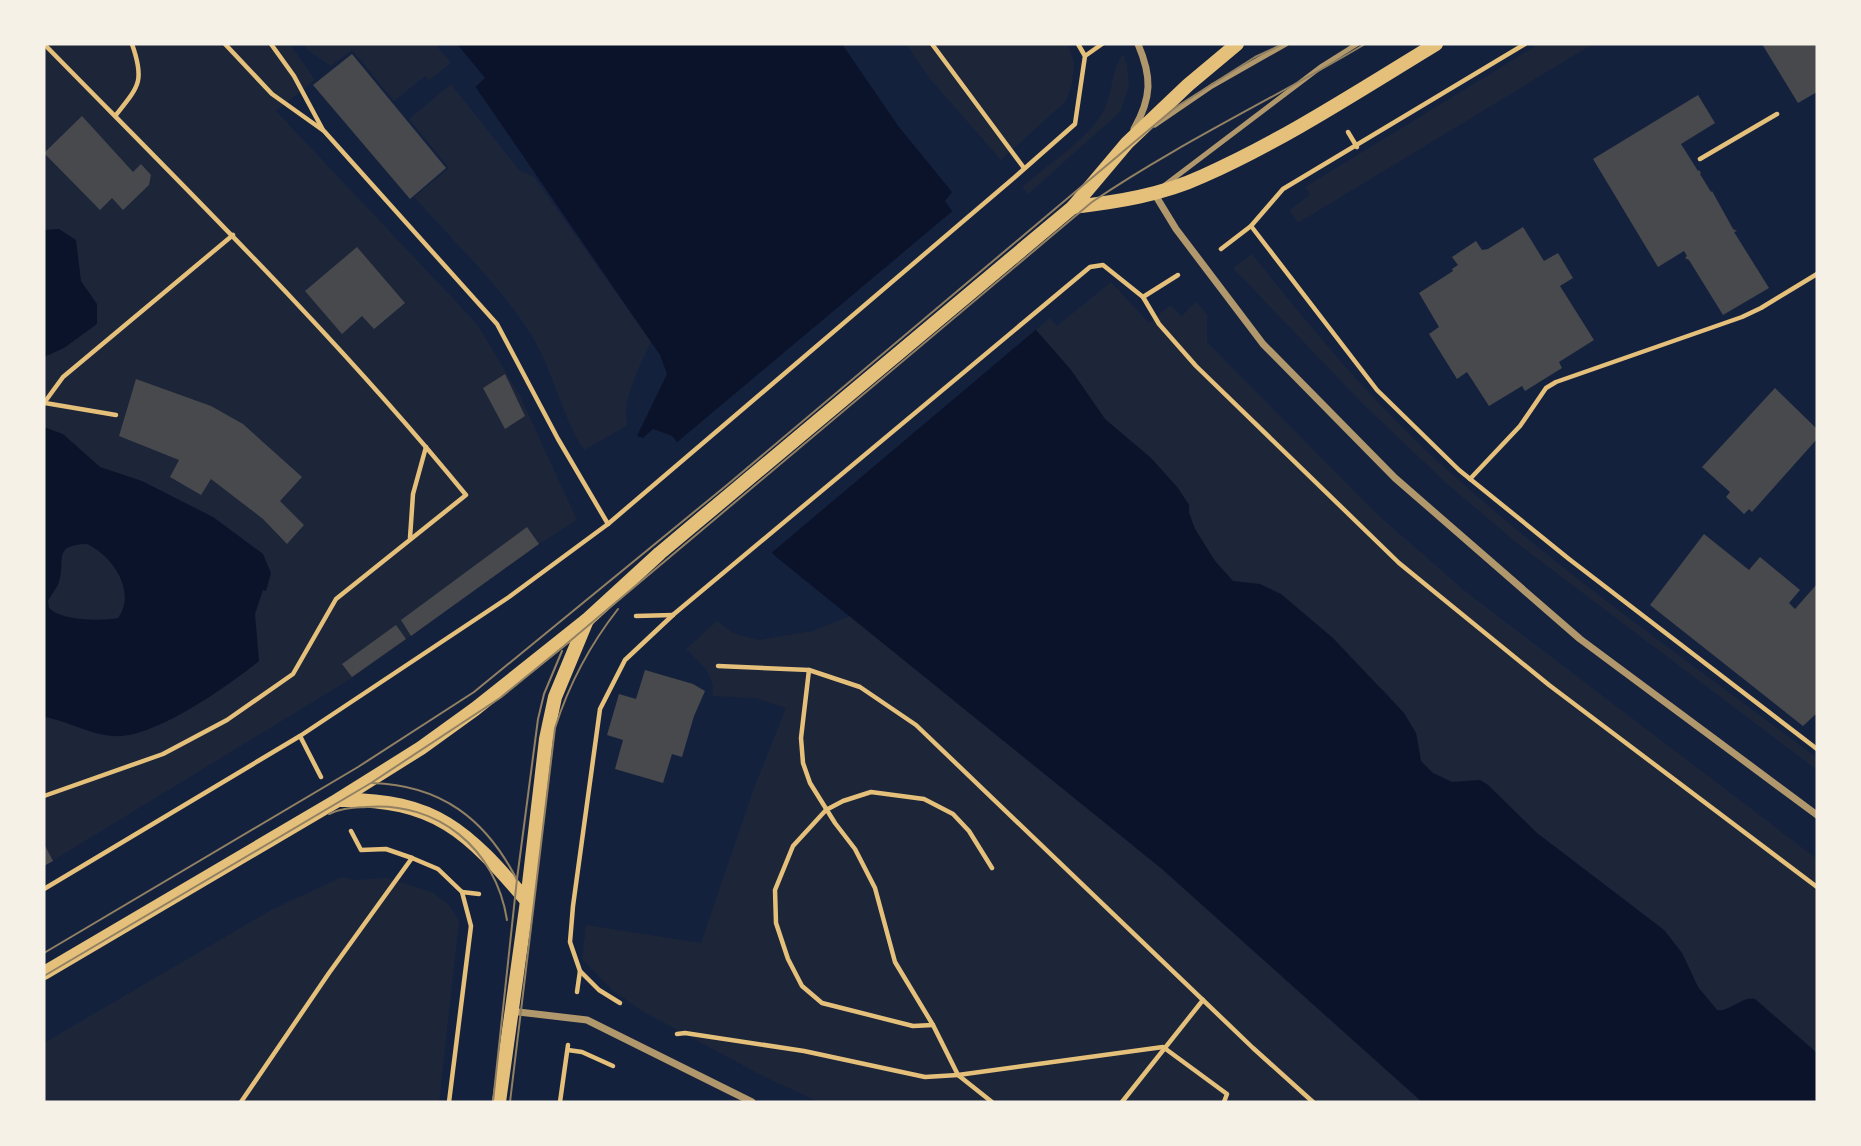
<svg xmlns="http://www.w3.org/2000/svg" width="1861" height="1146" font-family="'DM Sans',sans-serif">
<rect width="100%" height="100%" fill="#14213d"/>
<g fill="#1d2539">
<path d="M44,44h246l25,36 -39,31 201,213 43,72 57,124 -38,24 -187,134 -308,188z"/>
<path d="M303,44h132l16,19 -22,17 -4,-4 -31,25 -42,-51 -21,16 -22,-15z"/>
<path d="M906,44h162l6,19 -2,21 -6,17 -65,59 -70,-80z"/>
<path d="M1539,44h54l-295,179 -9,-13 21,-15 -5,-8z"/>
<path d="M1123,54l4,11 2,21 -9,26 -92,82 -6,-7c23,-20 68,-50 81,-75 10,-18 8,-42 20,-58z"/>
<path d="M451,84l68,86 15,7 117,165c-9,19 -32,63 -23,83l-44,25c-23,-35 -31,-81 -54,-117 -32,-50 -77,-92 -116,-136l35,-29 -40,-49z"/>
<path d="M1252,254c62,78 125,154 200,220 114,103 242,191 365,284v12l-299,-226 -72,-61 -84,-80 -129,-135z"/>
<path d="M1111,282l38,41 21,-18 12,11 14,-15 11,14v27l170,172 88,77 352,268v194l-62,-54 -8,-1 -25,13 -5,-1 -19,-23 -16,-34 -18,-23 -127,-97 -49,-48 -8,-5 -28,2 -19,-9 -12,-12 -5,-28 -29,-40 -154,-111c-18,-21 -44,-49 -44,-78l-38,-46 -46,-39 -34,-49 -35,-40 14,-12 7,8z"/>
<path d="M850,616l312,253 260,233h-603l-54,-25 -121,-65 -31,-21 -31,-32 4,-34 115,18 52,-152 33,-83 -30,-10 -44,-2c5,-20 -13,-35 -26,-47l31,-28 16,12 25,7 55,-9z"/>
<path d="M342,877l13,3 31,-2 46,14 17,13 10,16 -20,181h-395v-59l227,-133z"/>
</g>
<g fill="#0b132b" fill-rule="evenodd">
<path d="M446,44h396l57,83 53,65 -7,9 91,129 35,40 34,49 46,39 27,30 11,17v8l6,16 20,32 18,20 27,3 21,10 52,44 71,75 12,20 5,28 12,12 19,9 28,-2 8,5 49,48 127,97 18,23 16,34 19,23c14,2 23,-13 38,-11l62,54v49h-395l-260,-233 -387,-313 -103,-120 -19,-7 -10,9 -6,-2 30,-62 -7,-19z"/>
<path d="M59,229l17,11 5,41 16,23v20l-33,24 -20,9v-127z"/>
<path d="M44,427l19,7 37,33 42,14 71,36 50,37 8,19 -5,18 -3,-1 -8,24 4,47c-31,25 -97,71 -137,75 -28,2 -52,-15 -78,-19zM87,544c26,12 50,48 31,74 -18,3 -56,3 -69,-10l-1,-7c3,-6 9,-13 11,-19 7,-23 -7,-37 28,-38z"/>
</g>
<g fill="#14213d">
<path d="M442,44h15l28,34 -12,11z"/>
<path d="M955,209l84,118 -269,227 -95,-110z"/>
</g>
<g fill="#48494c">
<path d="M1762,44h55v48l-19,11z"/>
<path d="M352,54l94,114 -36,31 -97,-114z"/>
<path d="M1698,95l17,28 -34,21 17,27 1,-1 2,3 -1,1 11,18 1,-1 21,38 4,2 -3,1 35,56 -46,27 -34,-55 -4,-2 2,-2 -3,-5 -26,16 -65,-108z"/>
<path d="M82,116l51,56 8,-8 10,11 -2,10 -26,25 -11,-12 -12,12 -56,-57z"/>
<path d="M1523,227l21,34 14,-8 15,25 -13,8 34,54 -35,22 3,6 -37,23 -3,-5 -33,20 -22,-34 -10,7 -28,-45 10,-7 -20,-34 34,-22 -1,-2 6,-4 -6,-8 24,-16 6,9 6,-1z"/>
<path d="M357,247l48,56 -31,26 -12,-13 -20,18 -37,-43z"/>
<path d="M505,374l20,42 -20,13 -22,-41z"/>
<path d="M136,379l75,27 32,18 59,53 -22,24 24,24 -17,19 -24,-25 -52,-40 -10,16 -31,-18 9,-17 -60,-24z"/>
<path d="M1775,388l42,41v10l-65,73 -3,-3 -5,5 -18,-17 4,-5 -28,-25z"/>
<path d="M527,527l12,17 -128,92 -10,-16z"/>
<path d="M1704,534l45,36 11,-13 40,33 -11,13 6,6 22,-25v129l-14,13 -153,-121z"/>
<path d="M396,625l10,14 -54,38 -10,-13z"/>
<path d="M645,670l48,14 12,7 -11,25 -12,41 -10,-3 -9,29 -48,-14 8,-29 -16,-5 12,-41 17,5z"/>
<path d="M44,844l9,17 -9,5z"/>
</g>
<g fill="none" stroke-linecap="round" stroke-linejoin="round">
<g stroke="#e5c07b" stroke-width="4.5">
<path d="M225,44l47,50 52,37 173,193 61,115 50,85"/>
<path d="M271,44l23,32 29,54"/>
<path d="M932,44l92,124"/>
<path d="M1078,44l7,12"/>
<path d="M116,115c23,-29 29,-34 16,-71"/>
<path d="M1348,132l9,15"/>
<path d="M1700,159l77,-45"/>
<path d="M1251,226l126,164 82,80 110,89 248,190"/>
<path d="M1221,249l30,-23 32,-37 242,-145"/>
<path d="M1143,297l35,-22"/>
<path d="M44,403l19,-26 170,-142"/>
<path d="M45,403l71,12"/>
<path d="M1470,479l50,-53 26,-38 10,-6 186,-65 19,-9 56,-34"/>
<path d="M410,538l3,-44 13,-47"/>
<path d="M636,616l37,-1"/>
<path d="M718,666l91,4 51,17 56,38 337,323 60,54"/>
<path d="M809,670l-8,68 2,25 7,20 25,40 20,26 20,39 20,74 38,63 25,50 34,27"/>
<path d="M321,777l-21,-41 209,-139 99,-73 407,-347 60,-53 10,-68 17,-12"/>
<path d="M44,796l119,-42 64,-34 66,-46 43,-75 130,-104c-130,-159 -278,-304 -422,-451"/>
<path d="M351,831l10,19 25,-1 26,9 26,11 24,23 9,34 -22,176"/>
<path d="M44,889l256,-153"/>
<path d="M462,892l17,2"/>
<path d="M580,971l19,19 21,13"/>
<path d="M577,992l3,-21 -10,-29 3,-36 27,-197 25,-49 49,-46 416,-347 13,-2 40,32 16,27 37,42 203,197 150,122 268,202"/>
<path d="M933,1025l-20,1 -91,-23 -20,-17 -14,-27 -12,-36 -1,-33 18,-44 33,-36 17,-9 28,-9 53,7 29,15 16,17 23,37"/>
<path d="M677,1034l8,-1 119,18 121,26 33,-2 205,-28 64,47 -3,8"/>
<path d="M568,1050l14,2 31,14"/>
<path d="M241,1102l88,-129 83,-115"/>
<path d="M560,1102l8,-57"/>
<path d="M1122,1102l81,-102"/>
</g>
<g stroke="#b1986c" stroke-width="5">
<path d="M1155,125l57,-39 74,-42"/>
<path d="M1165,185l157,-119 35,-22"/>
</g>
<g stroke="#b1986c" stroke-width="7">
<path d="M1134,129c18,-32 18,-52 4,-85"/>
<path d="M1154,193l22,36 87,115 132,134 185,161 237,176"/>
<path d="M510,1011l77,9 165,82"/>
</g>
<g stroke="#e5c07b" stroke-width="14">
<path d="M1073,207c44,-5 89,-12 130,-31 81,-36 157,-86 233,-132"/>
<path d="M340,800c96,-1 127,31 187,101"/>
<path d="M44,973l294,-173 83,-52 54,-39 113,-90 72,-66 413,-346 54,-64 61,-58 49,-41"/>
<path d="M499,1102l28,-201 19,-162 9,-42 32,-77"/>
</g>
<g stroke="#918062" stroke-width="2">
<path d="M372,783c69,2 114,36 145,97"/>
<path d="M329,814c12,-6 24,-6 37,-7 72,-6 130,42 141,113"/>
<path d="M44,953l314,-186 116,-75 253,-207 449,-378 79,-50 28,-13"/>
<path d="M44,976l327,-193 129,-85 64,-52 528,-444c87,-59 183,-104 273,-158"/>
<path d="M493,1102l24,-223 21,-160 6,-25 18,-43"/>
<path d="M510,1102l45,-374c14,-44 34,-82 63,-119"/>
</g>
</g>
<rect width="1861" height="1146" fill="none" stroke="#f6f1e7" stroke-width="91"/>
</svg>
